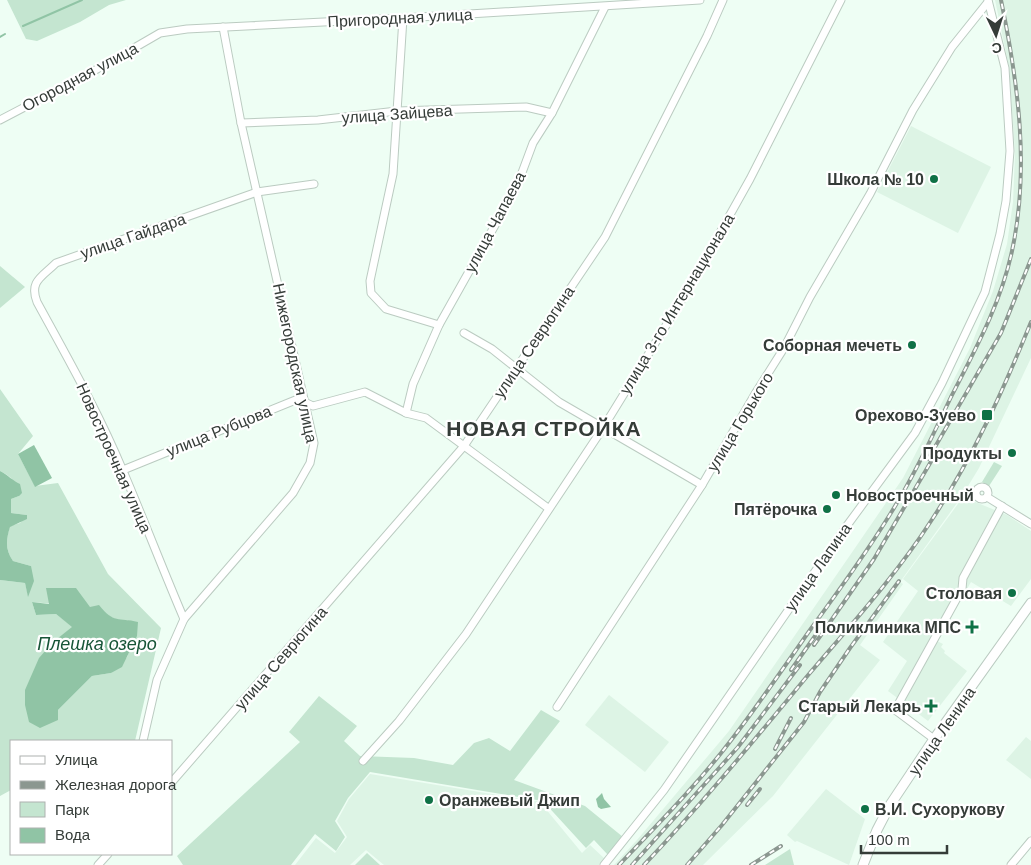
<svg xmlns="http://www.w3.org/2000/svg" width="1031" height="865" font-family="Helvetica,sans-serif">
<rect width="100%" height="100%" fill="#eefef4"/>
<g fill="#ddf4e5">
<path d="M995,0h36v358l-52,110 -17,28 -62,86 3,2 -43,61 20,15 -107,136 -70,69h-89l23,-25 92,-109 126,-183 48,-70 67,-130 23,-57 14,-47 6,-42 2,-49 -6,-86z"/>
<path d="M911,126l80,41 -33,66 -81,-41z"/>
<path d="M963,497l44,18 24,16v48l-20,27 -40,-24 -34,59 6,3 -2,3 4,4 -1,2 23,18 -39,50 -40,-30 19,-30 -24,-19 35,-51 -15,-12z"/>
<path d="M609,695l60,47 -24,30 -60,-47z"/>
<path d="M1026,737l5,4v38l-25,-19z"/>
<path d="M370,774l170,28 42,51 8,-8 15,14 -6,6h-215l-18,-15 -16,15h-55l21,-27 19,15 12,-16 -10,-16 12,-22z"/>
<path d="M826,789l39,30 -16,46 -52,-24 -2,1 -8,-7z"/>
</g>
<g fill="#c4e5d0" fill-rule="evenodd">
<path d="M7,0h119l-17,5 -29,17 -43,19 -11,-2z"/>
<path d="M0,266l25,21 -25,21z"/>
<path d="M0,389l33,47 -15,18 17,32 23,-3 50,91 53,54 -26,113h-124v49l-11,6v-216l25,3 3,12 3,-29 -18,-5c-8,-11 -7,-21 -3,-35l10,-3 7,-8 -16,-2v-14l8,-3c-4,-14 -5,-18 -19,-25zM32,602l58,5 27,13h11l3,27 -4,10 -16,16 -19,3 -34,34 -5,-68 20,-15 -17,-13 -20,1z"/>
<path d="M994,462l8,4 -13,20 -7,-4z"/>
<path d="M319,696l38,30 -13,15 16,15 54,2 39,7 21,-22 15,-5 21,13 31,-41 19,11 -46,59 71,26 38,31 -15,18 -14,-15 -8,8 -43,-47 -173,-29 -22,26 -13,23 10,16 -9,14 -21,-17 -24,31h-108l-6,-9 123,-114 -11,-10z"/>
<path d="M790,849l4,16h-29z"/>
<path d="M367,853l13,12h-25z"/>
</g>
<g fill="#90c4a5">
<path d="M34,445l18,33 -17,9 -17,-33z"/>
<path d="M0,471c8,4 13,10 20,13l2,9 -3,3 -8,3v14l16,2v4l-17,8c-4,13 -5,23 3,34l18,5 3,15 -6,16 -3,-14 -25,-3z"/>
<path d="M46,588h30l14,19 9,-2c15,19 19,12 39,17l-1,14 -15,31 -11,6 -19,3 -34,34v10l-18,8 -11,-6 -4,-17v-15l14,-32 14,-16 19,-15 -16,-13 -20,1 -4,-13 17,2z"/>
<path d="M602,793l2,6 7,8 -10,2 -3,-2 -2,-8z"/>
</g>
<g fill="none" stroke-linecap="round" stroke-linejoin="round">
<g stroke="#90c4a5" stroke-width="2">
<path d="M23,26l59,-26"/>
<path d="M0,37l5,-3"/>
</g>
<g stroke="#bbcbc1" stroke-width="9">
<g id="minor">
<path d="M403,18l-10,156 -23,107 1,12 15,16 53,16"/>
<path d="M0,120l103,-54 57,-33 27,-4 216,-11 297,-18"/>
<path d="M241,123l77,-3 79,-9 129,-4 26,6"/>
<path d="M464,333l28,16 67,53 143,83"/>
<path d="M406,413l7,-29 26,-59 78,-139 16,-43 19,-30 53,-106"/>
<path d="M123,470l175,-71 15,7 52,-14 41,21 20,5 122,90"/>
<circle cx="982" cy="493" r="6"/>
<path d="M987,497l44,27"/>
<path d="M184,619c-21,-49 -40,-99 -61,-148 -24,-58 -56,-114 -86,-169 -8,-21 5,-25 19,-39l201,-71 57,-8"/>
<path d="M557,707l145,-222 53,-91 29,-46 26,-51 60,-103 43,-84 39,-63 36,-45"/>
<path d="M934,739l-39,-29 67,-121 1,-11 39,-72"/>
<path d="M143,741l14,-61 27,-61 109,-126 17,-30 4,-20 -73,-320 -18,-96"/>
<path d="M363,761l36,-40 67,-87 137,-206 86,-140 61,-109 91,-179"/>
<path d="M171,783l293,-337 141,-209 102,-201 16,-36"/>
<path d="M98,865l10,-11"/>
<path d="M604,865l60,-75 179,-259 72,-98 27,-50 43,-91 15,-58 6,-33 4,-50 -5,-83 -17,-68"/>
<path d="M1011,865l20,-24"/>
</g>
</g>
<g stroke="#bbcbc1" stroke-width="11">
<path id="secondary" d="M863,865l14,-35 13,-25 44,-66 97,-136"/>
</g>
<use href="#minor" stroke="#fff" stroke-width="7"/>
<use href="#secondary" stroke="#fff" stroke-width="9"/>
<g stroke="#8b9790" stroke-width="4">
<g id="rail">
<path d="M928,459l73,-126 30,-74"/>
<path d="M814,645l60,-86 62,-106"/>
<path d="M791,670l24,-34"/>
<path d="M775,749l16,-31"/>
<path d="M747,805l13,-16"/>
<path d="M619,865c39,-41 79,-81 113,-126 27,-35 52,-72 78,-109 27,-37 55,-75 79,-114 24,-38 43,-79 62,-119 24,-47 50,-94 61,-146 18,-83 6,-169 -11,-251"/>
<path d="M632,865l106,-118 62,-82"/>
<path d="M644,865c58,-61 111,-126 165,-191 41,-48 88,-100 122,-153 41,-62 72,-130 100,-199"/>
<path d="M687,865l35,-40 82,-103 16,-30 30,-44 49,-67"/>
<path d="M751,865l30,-19"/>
</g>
</g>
<use href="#rail" stroke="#fff" stroke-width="2" stroke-dasharray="5.5" stroke-linecap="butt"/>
</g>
<g fill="#0f7146" stroke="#fff" stroke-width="2">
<circle cx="934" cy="179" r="5"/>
<circle cx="912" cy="345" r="5"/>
<rect x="981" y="409" width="12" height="12" rx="2.5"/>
<circle cx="1012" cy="453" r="5"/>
<circle cx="836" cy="495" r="5"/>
<circle cx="827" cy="509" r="5"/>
<circle cx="1012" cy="593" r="5"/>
<path d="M969.5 619.5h5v5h5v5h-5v5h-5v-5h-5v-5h5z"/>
<path d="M928.5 698.5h5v5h5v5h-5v5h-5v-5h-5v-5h5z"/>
<circle cx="429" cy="800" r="5"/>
<circle cx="865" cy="809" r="5"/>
</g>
<g text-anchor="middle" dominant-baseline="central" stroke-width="4.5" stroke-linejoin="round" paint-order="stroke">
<g font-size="16" fill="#353c38" stroke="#fff">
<text transform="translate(400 18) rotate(-3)">Пригородная улица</text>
<text transform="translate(80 77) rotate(-28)">Огородная улица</text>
<text transform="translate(397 114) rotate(-4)">улица Зайцева</text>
<text transform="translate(495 222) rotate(-62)">улица Чапаева</text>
<text transform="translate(133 236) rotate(-19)">улица Гайдара</text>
<text transform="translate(677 304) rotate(-59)">улица 3-го Интернационала</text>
<text transform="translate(534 342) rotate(-56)">улица Севрюгина</text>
<text transform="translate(295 363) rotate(78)">Нижегородская улица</text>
<text transform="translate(740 422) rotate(-59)">улица Горького</text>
<text transform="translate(219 431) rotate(-22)">улица Рубцова</text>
<text transform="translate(114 458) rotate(66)">Новостроечная улица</text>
<text transform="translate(818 567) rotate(-55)">улица Лапина</text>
<text transform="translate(281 658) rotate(-49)">улица Севрюгина</text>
<text transform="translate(942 731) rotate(-55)">улица Ленина</text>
</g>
<g font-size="16" font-weight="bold" fill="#353c38" stroke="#fff" text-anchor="end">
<text x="924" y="179">Школа № 10</text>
<text x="902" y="345">Соборная мечеть</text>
<text x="976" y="415">Орехово-Зуево</text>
<text x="1002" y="453">Продукты</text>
<text x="846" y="495" text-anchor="start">Новостроечный</text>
<text x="817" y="509">Пятёрочка</text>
<text x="1002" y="593">Столовая</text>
<text x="961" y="627">Поликлиника МПС</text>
<text x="921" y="706">Старый Лекарь</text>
<text x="439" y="800" text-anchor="start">Оранжевый Джип</text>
<text x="875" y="809" text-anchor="start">В.И. Сухорукову</text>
</g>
<g font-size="18" font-style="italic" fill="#175537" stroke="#fff">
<text x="97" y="644">Плешка озеро</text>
</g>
<g font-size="21" font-weight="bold" letter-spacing="1" fill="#353c38" stroke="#fff">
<text x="544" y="428">НОВАЯ СТРОЙКА</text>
</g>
</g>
<rect x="10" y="740" width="162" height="115" fill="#ffffff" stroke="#aeb1af"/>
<rect x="20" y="756" width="25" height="8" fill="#ffffff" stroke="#aeb1af"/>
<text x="55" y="765" font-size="15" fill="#353c38">Улица</text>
<rect x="20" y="781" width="25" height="8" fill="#8b9790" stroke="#aeb1af"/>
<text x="55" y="790" font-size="15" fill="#353c38">Железная дорога</text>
<rect x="20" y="802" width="25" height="15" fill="#c4e5d0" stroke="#aeb1af"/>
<text x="55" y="815" font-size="15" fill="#353c38">Парк</text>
<rect x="20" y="828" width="25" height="15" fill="#90c4a5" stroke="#aeb1af"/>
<text x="55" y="840" font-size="15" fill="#353c38">Вода</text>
<g transform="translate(996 35) rotate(176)" stroke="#ffffff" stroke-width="4" paint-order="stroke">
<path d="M0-4L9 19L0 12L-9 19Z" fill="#353c38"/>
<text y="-8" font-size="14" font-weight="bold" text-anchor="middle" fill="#353c38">С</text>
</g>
<path d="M861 845v8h86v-8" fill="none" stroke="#353c38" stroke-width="2.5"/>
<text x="868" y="845" font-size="15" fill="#353c38" stroke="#ffffff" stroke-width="4" paint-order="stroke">100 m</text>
</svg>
